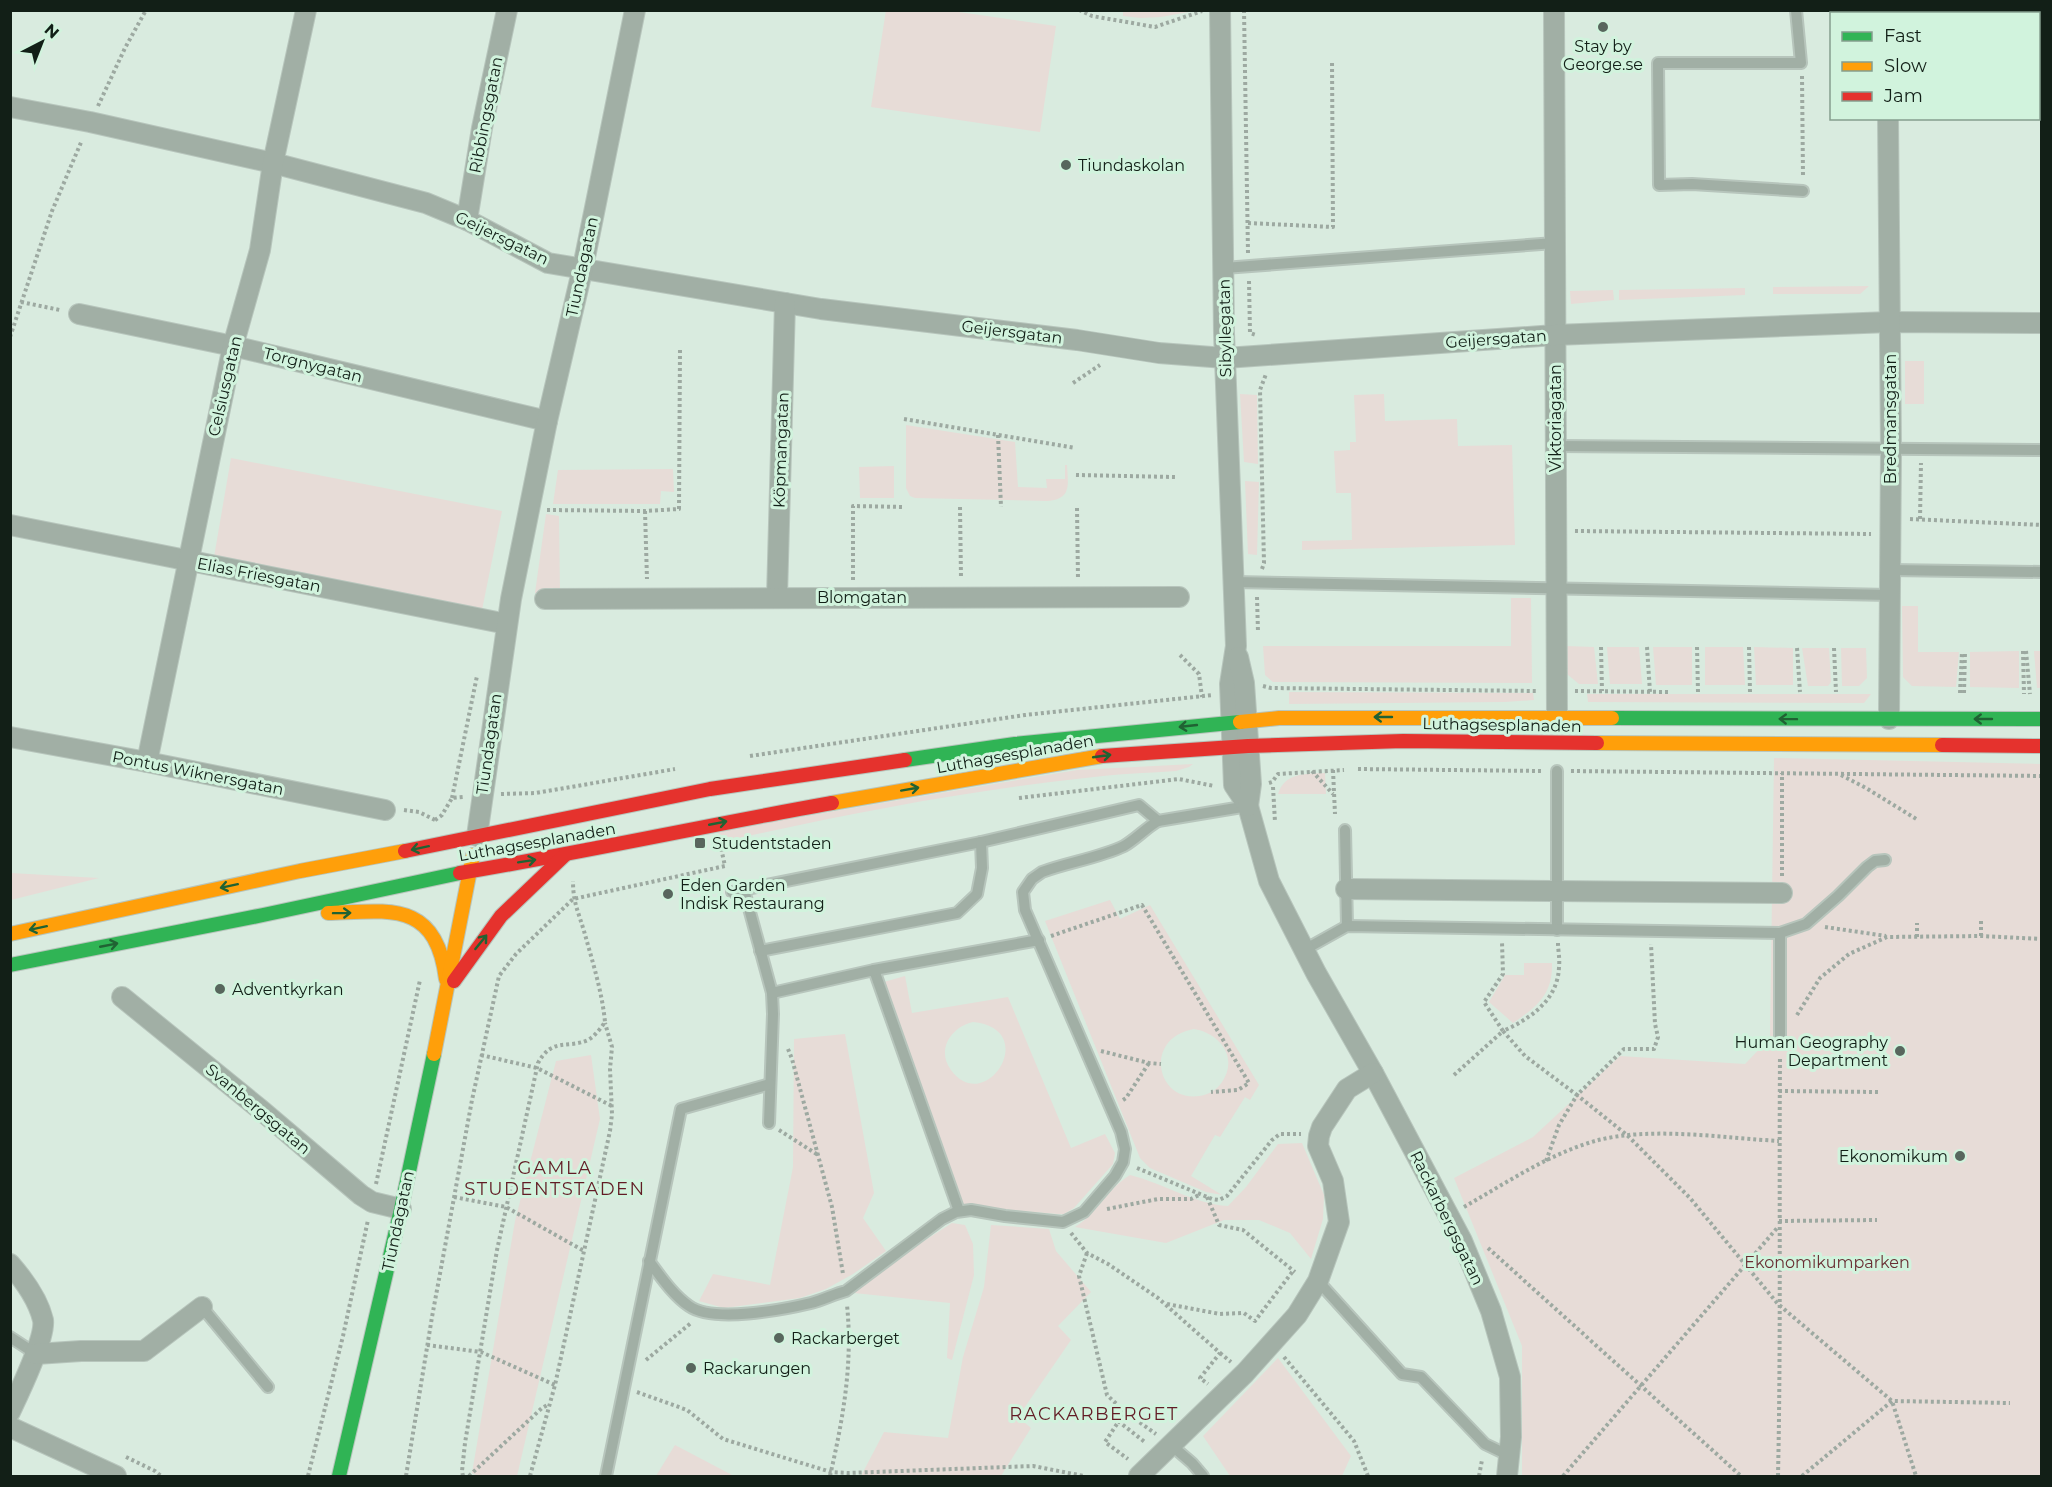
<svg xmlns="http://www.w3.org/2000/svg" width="2052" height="1487" font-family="Montserrat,sans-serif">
<rect width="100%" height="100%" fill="#d9ebdf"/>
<g fill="#e7dcd7" fill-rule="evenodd">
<path d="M886,10l66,1 104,15 -16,106 -169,-25z"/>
<path d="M1121,11h73l-33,6 -20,1 -18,-2v-5z"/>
<path d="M1869,286l-9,8h-87v-7z"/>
<path d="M1745,288v7l-126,5v-10z"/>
<path d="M1613,290l1,10 -43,4 -1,-13z"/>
<rect x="1905" y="361" width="19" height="43"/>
<path d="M1240,394l17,1 1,69 -14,-2z"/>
<path d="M1384,394l1,27 72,-2 1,27 54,-1 3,100 -213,5v-9l50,-1 -1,-47h-15l-2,-42 16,-1v-8h6l-2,-47z"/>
<path d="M906,425l109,17 3,45 29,1 -1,-9h19v-14h2c1,20 5,34 -20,36l-132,-3 -5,-2 -4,-8z"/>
<path d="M231,458l271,53 -20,99 -268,-53z"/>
<path d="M894,466v32h-34l-1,-31z"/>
<path d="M673,469l1,23 -13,-1 -1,13h-107l5,-34z"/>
<path d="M1245,481l14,1 -2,73 -9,-1z"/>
<path d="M546,514l13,2 1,79 -25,-2z"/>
<path d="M1511,598h20l1,85 -259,-1 -8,-7 -2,-29h248z"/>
<path d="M1902,606h16v46h41l-3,35 -44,-1 -9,-9z"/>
<path d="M1566,646l28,1 4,37h-19l-12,-10z"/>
<path d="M1607,647h32l3,37h-32z"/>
<path d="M1653,647h39v38h-36z"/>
<path d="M1705,647h38l2,38h-40z"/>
<path d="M1754,647l39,1v37h-37z"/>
<path d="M1802,648h27l2,34 -3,4h-20z"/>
<path d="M1841,648h25l1,30 -8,8h-17z"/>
<path d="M2019,651v37l-49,-1v-35z"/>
<path d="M2034,651h7v37h-4z"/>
<path d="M1289,692l244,1 1,7 -29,2 -216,2z"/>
<path d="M1587,694h284l-7,9 -276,-1z"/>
<path d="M1774,758l267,6v712h-519v-130l-68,-168 79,-41 87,-81 125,8 25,-26z"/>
<path d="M1193,764l-4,3 -13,4c-30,2 -61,3 -91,7 -123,13 -244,37 -364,64l-3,-11 359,-61z"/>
<path d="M1325,773l1,21h-48c7,-22 28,-20 47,-21z"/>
<path d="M10,873h1l88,5 -88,22z"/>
<path d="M1110,900l10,19 30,-14 109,180 -9,15 -5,-3 -25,40 -5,-2 -24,41 31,19 -16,-3 -56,-24 -10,-10 -95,-237zM1194,1029c25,4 45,28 28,53 -5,8 -14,13 -23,14 -43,6 -56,-58 -5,-67z"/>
<path d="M1524,963h28c1,31 -15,44 -39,60l-24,-21 16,-27h19z"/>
<path d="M905,976l7,37 96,-16 63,151 34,-14 10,19 -2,11 -39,44 -10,6h-6l-93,-8 -7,-5 -74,-219zM973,1022c69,7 12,95 -22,48 -15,-20 0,-43 22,-48z"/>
<path d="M845,1034l29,159 -11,25 23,33 -33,23 -27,15 -26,9 -76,10 -25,-7 14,-27 57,11 23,-118 1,-128z"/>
<path d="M591,1055l9,64 -83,357h-39l-6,-3 43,-252 41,-160z"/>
<path d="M1302,1143l22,52 -1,24 -12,40 -21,-26 -31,-13h-35l-58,23 -91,-16c23,-14 32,-38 55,-52 33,8 64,29 98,31l18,-19 32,-43z"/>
<path d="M952,1223l13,2 8,19 1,31 -22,85 -5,-2 3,-55 -96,-10 42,-34z"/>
<path d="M991,1225l58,4 7,22 35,41 -33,34 13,14 -53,77 13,11 -30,48h-140l23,-44 64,6 15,-81 21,-70z"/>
<path d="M1278,1358l73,98 -9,20h-112l-27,-40z"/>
<path d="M675,1445l59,31h-78z"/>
</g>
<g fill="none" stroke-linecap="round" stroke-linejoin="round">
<g stroke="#b7c5bc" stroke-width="14">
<g id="lane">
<path d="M1796,10l5,53h-143l1,122 33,-1 111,7"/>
<path d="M1224,268l331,-25"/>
<path d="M1556,446l486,4"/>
<path d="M1889,570l153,2"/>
<path d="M1234,582l656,13"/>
<path d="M1345,830l2,96"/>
<path d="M744,890l28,103 1,21 -4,109"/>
<path d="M732,892l249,-50 158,-37 19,16 90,-15"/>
<path d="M1557,930v-159"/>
<path d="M1304,950l43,-24 433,7 26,-9 32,-28 29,-29 8,-6 10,-1"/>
<path d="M760,951l197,-38 20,-19 5,-26 -1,-26"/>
<path d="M874,970l85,241"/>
<path d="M772,993l102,-23 165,-30"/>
<path d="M1780,1043v-110"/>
<path d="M649,1261c12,16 24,34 40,45 24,17 93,4 122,-3 12,-3 23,-9 35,-12l96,-72 14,-7 15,-2 34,6 58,6 21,-10 31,-36 8,-14 2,-13 -4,-17 -96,-222 -2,-18 9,-13 10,-7c27,-10 57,-14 82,-26 12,-7 22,-18 34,-25"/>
<path d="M1318,1281l84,93 19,3 64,67 25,12"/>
<path d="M202,1307l66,80"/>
<path d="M10,1337l26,17"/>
<path d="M1171,1445l21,18 11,13"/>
<path d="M606,1476l75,-367 89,-25"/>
</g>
</g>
<g stroke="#b7c5bc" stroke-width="22">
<g id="street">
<path d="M1220,10l4,323 12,313 -6,38 4,101 14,21 21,75 47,92 57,100 89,168 29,70 19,66 1,60 -4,39"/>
<path d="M1554,10l3,708"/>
<path d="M1888,10v4"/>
<path d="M10,107l80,15 183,41 153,40 41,17 81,43 273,46 256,31 82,13 66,5 330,-23 335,-13 152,1"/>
<path d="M1888,118l3,332 -2,269"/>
<path d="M467,220l15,-92 25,-118"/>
<path d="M79,314l154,32 314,75"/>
<path d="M10,525l497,99"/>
<path d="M777,597l8,-294"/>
<path d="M545,599l634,-2"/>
<path d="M1238,657l6,26 7,101 -3,22"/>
<path d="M10,737l137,25 238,48"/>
<path d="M147,762l86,-416 27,-96 13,-87 33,-153"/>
<path d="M477,836l34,-237 36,-178 36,-154 52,-257"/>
<path d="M1346,889l436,4"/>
<path d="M122,997l139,113 100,85 11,7 29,7"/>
<path d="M10,1264c14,16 28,35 33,56 3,17 -25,75 -33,92"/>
<path d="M36,1354l45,-3h63l58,-44"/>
<path d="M10,1427l106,49"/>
<path d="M1139,1476l106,-103 52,-58 21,-34 21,-59 -6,-41 -15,-35 1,-10 3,-9 25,-38 26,-16"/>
</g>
</g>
<g stroke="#b7c5bc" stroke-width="16">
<g id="fast">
<path d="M1612,718l430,1"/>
<path d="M905,760l110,-16 225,-22"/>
<path d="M10,965l253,-50 197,-42"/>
<path d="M339,1476l62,-267 33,-155"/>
</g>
</g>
<g stroke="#b7c5bc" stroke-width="16">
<g id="slow">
<path d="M1240,722l39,-4h333"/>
<path d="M1597,743l345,2"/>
<path d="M832,803l270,-47"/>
<path d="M328,913c61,-2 108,-13 118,66"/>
<path d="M10,934l290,-63 105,-20"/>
<path d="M434,1054l39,-199"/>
</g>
</g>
<g stroke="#b7c5bc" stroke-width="16">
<g id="jam">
<path d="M1942,745l100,1"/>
<path d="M1102,756l146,-10 155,-5 194,2"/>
<path d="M405,851l305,-62 195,-29"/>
<path d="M460,873c124,-21 248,-48 372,-70"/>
<path d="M454,981l47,-65 64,-61"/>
</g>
</g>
<g stroke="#9da9a1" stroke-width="4" stroke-dasharray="3 3" stroke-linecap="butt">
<path d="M1079,10l13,6 63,11 47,-16"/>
<path d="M1244,10l4,243"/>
<path d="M1802,76l1,100"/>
<path d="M98,106l27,-58 21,-38"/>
<path d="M1248,223l85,4 -1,-167"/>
<path d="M1249,281l1,52 6,2"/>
<path d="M21,302l39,8"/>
<path d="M10,337l42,-126 30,-71"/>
<path d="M1073,383l27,-18"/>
<path d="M904,419l171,29"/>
<path d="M998,435l3,72"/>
<path d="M1076,475l99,2"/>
<path d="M960,507l1,71"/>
<path d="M1077,508l1,71"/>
<path d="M547,510l98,1 34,-2 1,-159"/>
<path d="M645,511l2,68"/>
<path d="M1910,519l132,6"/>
<path d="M1920,519l1,-56"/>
<path d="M1575,531l296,3"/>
<path d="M1262,569l2,-6 -4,-173 6,-16"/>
<path d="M853,580v-74l51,1"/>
<path d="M1257,597l1,35"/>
<path d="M1601,647l1,44"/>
<path d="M1647,647l3,45"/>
<path d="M1697,647l1,45"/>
<path d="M1749,647l1,45"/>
<path d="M1797,648l3,44"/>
<path d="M1834,648l2,44"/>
<path d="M2023,651l1,43"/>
<path d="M2026,651l4,43"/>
<path d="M1180,655l19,19 3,23"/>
<path d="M1263,686l8,2 266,3"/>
<path d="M1575,691l94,1"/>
<path d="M1960,693l2,-41"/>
<path d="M1964,693l1,-41"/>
<path d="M750,756l275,-41 188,-20"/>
<path d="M1358,769l184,2"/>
<path d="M1333,770l2,44"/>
<path d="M1312,771l21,23"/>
<path d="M1571,771l471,5"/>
<path d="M1841,775l25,13 52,32"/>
<path d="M1269,783l3,-1 6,-8 66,-4"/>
<path d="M1273,787l2,35"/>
<path d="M501,794l35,-1 139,-24"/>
<path d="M452,798l25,-122"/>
<path d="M1019,798l160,-19 35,7"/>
<path d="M404,810l15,2 16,8"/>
<path d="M435,820l7,-5 10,-17 12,-1"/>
<path d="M1782,876v-103"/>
<path d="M1825,927l61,9"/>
<path d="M1051,936l91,-31 107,178 -11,7 -27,2"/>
<path d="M1981,936v-17"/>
<path d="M1917,937v-14"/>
<path d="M1558,943c0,7 2,16 1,24 -1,33 -29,52 -56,64l22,25 52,39 47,-46h30l4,-12 -3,-13 -4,-80"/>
<path d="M1797,1015l23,-37 29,-24 38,-17 94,-1 61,3"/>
<path d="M788,1049l4,10 40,148 11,67"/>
<path d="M1101,1051l48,12 12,1"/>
<path d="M481,1055l56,13 75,38"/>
<path d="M1454,1075l49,-44 -19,-29 19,-28 -1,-32"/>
<path d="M1779,1091l99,1"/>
<path d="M1123,1100l3,-2 23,-35"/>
<path d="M779,1130l39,25"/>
<path d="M1546,1161l13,-36 18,-30 50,40 63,63 88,106 114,97 24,75"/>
<path d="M1137,1168l75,31 7,1 8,-4 45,-56 8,-6h21"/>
<path d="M376,1184l44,-204"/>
<path d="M454,1197l52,10 78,44"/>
<path d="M1207,1197l12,28 24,5 52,42"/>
<path d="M1464,1207c42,-24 85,-53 131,-66 53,-15 129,-3 184,0"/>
<path d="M1107,1209l51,-10h33l8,-4"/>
<path d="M1779,1221l98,-1"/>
<path d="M1071,1233l16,20 21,11 50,34 62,55 -20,25 8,6"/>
<path d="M1488,1248l253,228"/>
<path d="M1087,1253l-8,23 28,119 18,17 -20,30 23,17"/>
<path d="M1167,1304l53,10 24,-1 11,8 38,-50"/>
<path d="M427,1345l54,7 74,33"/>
<path d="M1220,1353l11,9"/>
<path d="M1284,1357l70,84 14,35"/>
<path d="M646,1360l45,-37"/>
<path d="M637,1392l50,18 36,29 108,33 17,1 185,-7 51,10"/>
<path d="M1125,1412l31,22"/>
<path d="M1118,1421l28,22"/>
<path d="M126,1457l29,14 6,5"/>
<path d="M308,1476l35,-140 25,-116"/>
<path d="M406,1476l26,-159 40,-217 27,-124 17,-22 57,-55 152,-33 -4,-18"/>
<path d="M463,1476l-1,-5 3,-28 32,-193 41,-187c14,-26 30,-14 50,-23 7,-4 13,-12 17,-18 -3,-31 -13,-62 -21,-91 -6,-20 -11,-29 -11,-50"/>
<path d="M469,1476l73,-68 7,-4"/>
<path d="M530,1476l25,-91 55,-254 2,-17 -2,-45 2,-22 -7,-24"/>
<path d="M830,1476c13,-57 23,-112 17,-171"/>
<path d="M1479,1476l3,-16"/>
<path d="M1563,1476l215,-249"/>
<path d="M1778,1476c3,-139 1,-279 2,-419"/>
<path d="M1802,1476l90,-75 118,2"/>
</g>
<use href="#lane" stroke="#a1afa5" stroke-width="10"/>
<use href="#street" stroke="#a1afa5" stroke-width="20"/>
<use href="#fast" stroke="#30b455" stroke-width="14"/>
<use href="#slow" stroke="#ff9f0a" stroke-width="14"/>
<use href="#jam" stroke="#e5322d" stroke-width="14"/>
</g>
<defs><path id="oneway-shaft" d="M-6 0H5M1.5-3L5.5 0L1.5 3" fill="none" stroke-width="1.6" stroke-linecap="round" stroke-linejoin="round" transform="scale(1.5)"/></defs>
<g stroke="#206233">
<use href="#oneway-shaft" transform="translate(1383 717) rotate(180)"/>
<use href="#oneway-shaft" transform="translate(1788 719) rotate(-179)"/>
<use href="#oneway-shaft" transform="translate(1983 719) rotate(180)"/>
<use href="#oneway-shaft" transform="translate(1188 726) rotate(174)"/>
<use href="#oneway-shaft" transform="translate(1102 756) rotate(-8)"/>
<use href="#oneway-shaft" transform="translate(910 789) rotate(-10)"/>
<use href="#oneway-shaft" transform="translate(718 823) rotate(-11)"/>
<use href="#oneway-shaft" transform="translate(420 848) rotate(168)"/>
<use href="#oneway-shaft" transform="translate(527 861) rotate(-9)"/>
<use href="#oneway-shaft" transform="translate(229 886) rotate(168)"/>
<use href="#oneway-shaft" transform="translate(342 913) rotate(-1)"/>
<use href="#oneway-shaft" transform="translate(38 928) rotate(168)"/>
<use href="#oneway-shaft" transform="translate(481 942) rotate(-51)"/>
<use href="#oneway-shaft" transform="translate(109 945) rotate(-11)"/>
</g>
<g fill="#58665d" stroke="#d1f3dd" stroke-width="2">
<circle cx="1603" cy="27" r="6"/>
<circle cx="1066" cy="165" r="6"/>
<rect x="694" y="837" width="12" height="12" rx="3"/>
<circle cx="668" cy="894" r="6"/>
<circle cx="220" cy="989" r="6"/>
<circle cx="1900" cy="1051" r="6"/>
<circle cx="1960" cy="1156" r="6"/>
<circle cx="779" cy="1338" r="6"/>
<circle cx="691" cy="1368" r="6"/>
</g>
<g text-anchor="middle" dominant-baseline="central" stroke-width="6" stroke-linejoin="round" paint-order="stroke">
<g font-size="16" fill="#121f17" stroke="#d1f3dd" text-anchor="start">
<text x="1603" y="46" text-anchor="middle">Stay by<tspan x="1603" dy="18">George.se</tspan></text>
<text x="1078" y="165">Tiundaskolan</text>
<text x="712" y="843">Studentstaden</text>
<text x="680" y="885">Eden Garden<tspan x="680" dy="18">Indisk Restaurang</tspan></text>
<text x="232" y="989">Adventkyrkan</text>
<text x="1888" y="1042" text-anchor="end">Human Geography<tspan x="1888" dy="18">Department</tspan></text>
<text x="1948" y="1156" text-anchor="end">Ekonomikum</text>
<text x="791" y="1338">Rackarberget</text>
<text x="703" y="1368">Rackarungen</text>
</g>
<g font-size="16" fill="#121f17" stroke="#d1f3dd">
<text transform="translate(486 115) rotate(-79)">Ribbingsgatan</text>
<text transform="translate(502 238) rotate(26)">Geijersgatan</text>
<text transform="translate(582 267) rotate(-78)">Tiundagatan</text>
<text transform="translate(1225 328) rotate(-91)">Sibyllegatan</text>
<text transform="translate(1012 332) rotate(7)">Geijersgatan</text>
<text transform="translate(1496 339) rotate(-4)">Geijersgatan</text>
<text transform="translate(313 365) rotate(14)">Torgnygatan</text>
<text transform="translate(225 386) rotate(-77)">Celsiusgatan</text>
<text transform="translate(1555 418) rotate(-90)">Viktoriagatan</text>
<text transform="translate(1890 419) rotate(-90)">Bredmansgatan</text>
<text transform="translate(781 450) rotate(-88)">Köpmangatan</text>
<text transform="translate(259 575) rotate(11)">Elias Friesgatan</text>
<text x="862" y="597">Blomgatan</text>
<text transform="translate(1502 725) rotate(1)">Luthagsesplanaden</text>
<text transform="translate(489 744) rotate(-82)">Tiundagatan</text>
<text transform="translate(1015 754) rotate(-10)">Luthagsesplanaden</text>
<text transform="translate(198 773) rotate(11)">Pontus Wiknersgatan</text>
<text transform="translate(537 842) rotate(-10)">Luthagsesplanaden</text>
<text transform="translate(258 1109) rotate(40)">Svanbergsgatan</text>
<text transform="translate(1447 1218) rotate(64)">Rackarbergsgatan</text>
<text transform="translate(398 1221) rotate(-78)">Tiundagatan</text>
</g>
<g font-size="16" fill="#692e33" stroke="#d1f3dd">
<text x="1827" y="1262">Ekonomikumparken</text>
</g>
<g font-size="18" letter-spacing="1.5" fill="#621c25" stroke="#d1f3dd">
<text x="555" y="1168">GAMLA<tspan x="555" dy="21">STUDENTSTADEN</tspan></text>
<text x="1094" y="1414">RACKARBERGET</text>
</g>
</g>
<rect width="2052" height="1487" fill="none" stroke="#121f17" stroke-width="24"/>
<rect x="1830" y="12" width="210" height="108" fill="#d1f3dd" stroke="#859e8e" stroke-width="1.5"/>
<rect x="1842" y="32" width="30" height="9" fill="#30b455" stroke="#859e8e" stroke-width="1.5"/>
<text x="1884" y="42" font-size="18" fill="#121f17">Fast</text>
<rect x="1842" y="62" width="30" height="9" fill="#ff9f0a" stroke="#859e8e" stroke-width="1.5"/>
<text x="1884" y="72" font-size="18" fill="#121f17">Slow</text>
<rect x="1842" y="92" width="30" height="9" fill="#e5322d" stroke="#859e8e" stroke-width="1.5"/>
<text x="1884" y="102" font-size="18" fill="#121f17">Jam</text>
<g transform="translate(42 42) rotate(42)" stroke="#d1f3dd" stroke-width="4.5" paint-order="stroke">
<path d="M0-4.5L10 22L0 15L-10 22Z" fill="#121f17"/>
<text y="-9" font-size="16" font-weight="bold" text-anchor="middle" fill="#121f17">N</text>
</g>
</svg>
